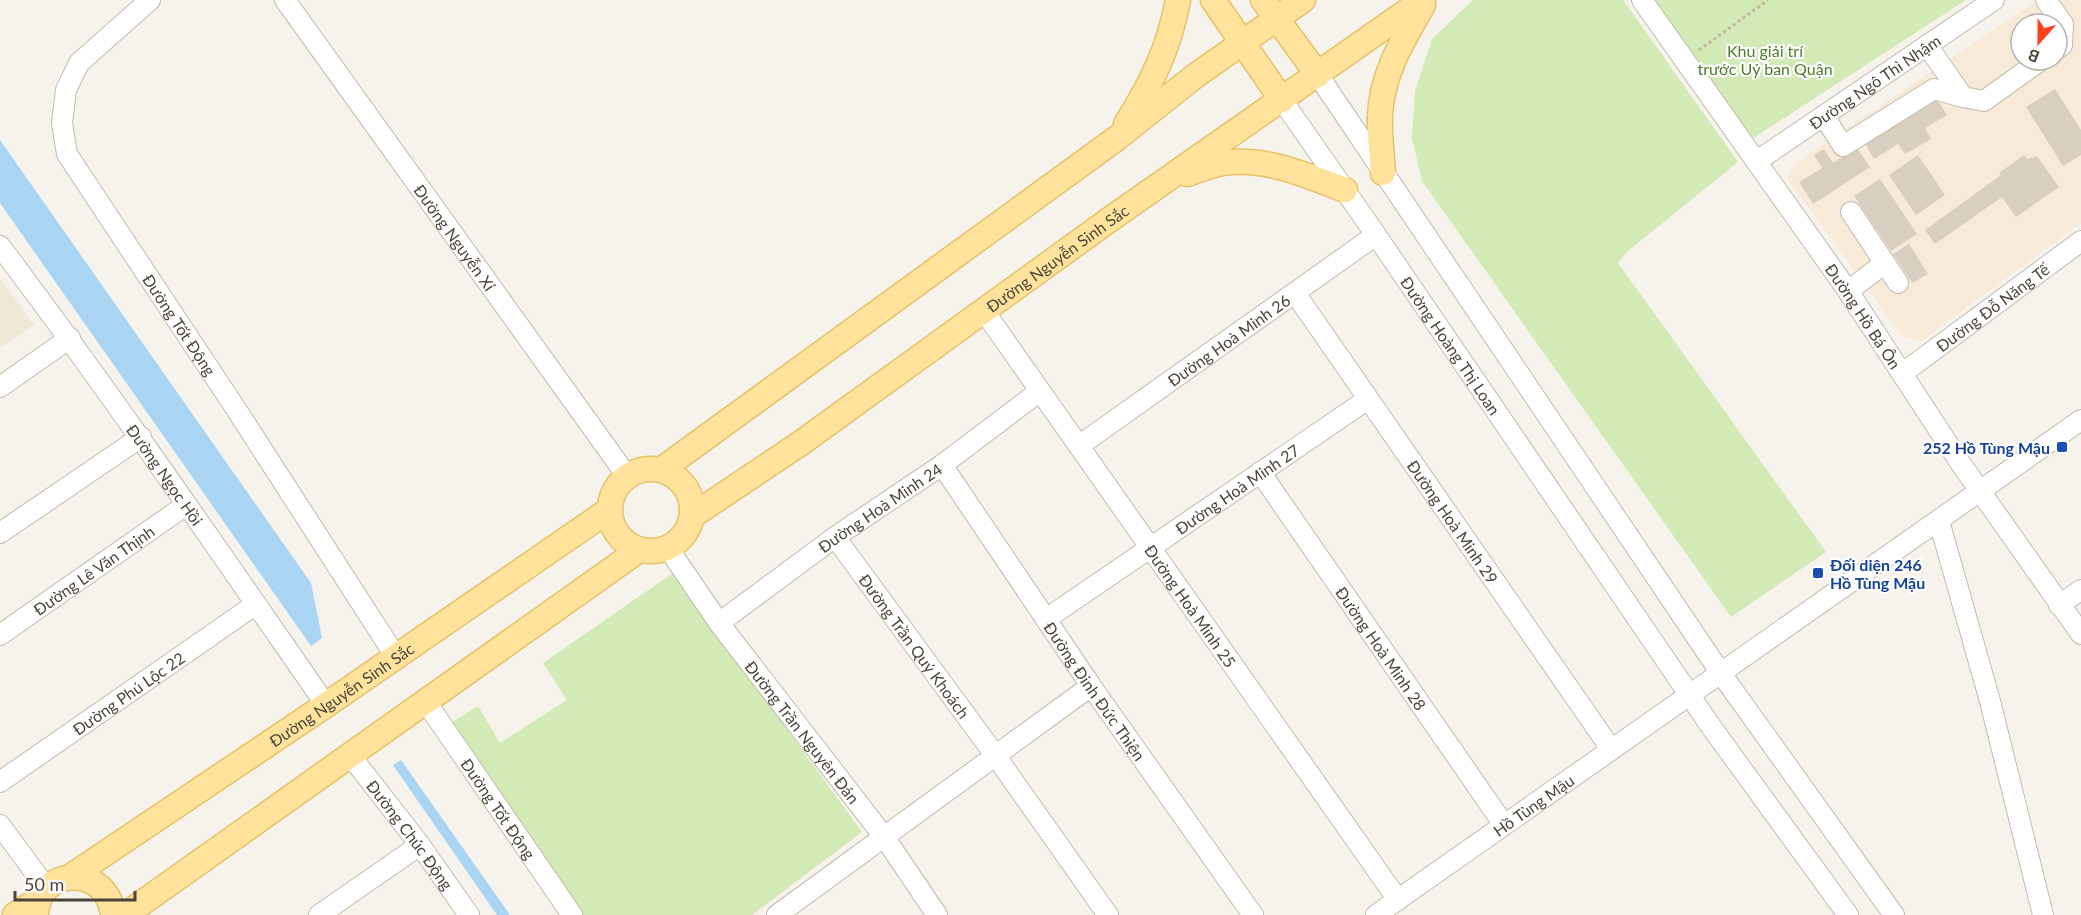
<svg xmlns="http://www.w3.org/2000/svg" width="2081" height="915" font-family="Lato,sans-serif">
<rect width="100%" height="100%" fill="#f6f3ec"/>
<path fill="#f7ead8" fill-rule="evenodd" d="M2037,0h44v223l-161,119 -19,-7 -114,-157 6,-13zM2021,24h36v36h-36z"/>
<path fill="#efe8d6" d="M0,279l34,46 -34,23z"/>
<g fill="#d2eab5">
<path d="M1473,0h150l115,162 -110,89 -10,12 208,289 -95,65 -309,-436 -10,-43 3,-47 17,-52z"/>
<path d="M1646,0h320l-211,137 -6,-1z"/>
<path d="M673,573l189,259 -110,83h-170l-133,-191 29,-18 22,37 67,-43 -24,-37z"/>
</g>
<g fill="#a9d4f2">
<path d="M0,140l311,443 11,55 -11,8 -311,-443z"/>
<path d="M401,760l109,155h-13l-104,-150z"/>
</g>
<g fill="#d8cfc1">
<path d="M2055,89l26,41v25l-18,11 -37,-59z"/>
<path d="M1936,97l11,18 -22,13 6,11 -26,15 -7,-10 -24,15 -11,-19z"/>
<path d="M1857,148l13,19 -57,37 -14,-22 23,-14 -8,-13 10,-6 9,14z"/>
<path d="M1918,155l27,40 -29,20 -27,-40z"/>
<path d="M2024,155l3,4 10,-3 22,31 -43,30 -14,-20 -67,47 -10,-14 76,-55 -2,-2z"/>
<path d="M1880,179l37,55 -26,17 -37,-55z"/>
<path d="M1909,244l19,30 -16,9 -19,-29z"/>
</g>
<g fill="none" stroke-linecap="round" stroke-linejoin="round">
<g stroke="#c2bbae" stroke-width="22">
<g id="minor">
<path id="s1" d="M150,0l-71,63 -13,27 -4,33 5,31 169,255 160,248"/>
<path id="s2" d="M285,0l342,476"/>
<path id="s3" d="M1642,0l206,291 113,173 120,170"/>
<path d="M2046,0l17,24 -1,21 -5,4"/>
<path d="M1927,45l36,52 21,4 57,-41"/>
<path d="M1318,75l402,597 174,243"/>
<path id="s4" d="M1282,100l94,135 336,493 136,187"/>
<path d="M1824,116l19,30 91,-57 29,8"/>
<path id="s5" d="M1757,161l237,-161"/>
<path d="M1851,212l47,71"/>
<path id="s6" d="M0,246c113,150 219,305 326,459"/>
<path d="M1848,291l37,-28"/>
<path id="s7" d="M1295,293l316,456"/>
<path id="s8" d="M984,311l414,589"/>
<path id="s9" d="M1903,373l178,-132"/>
<path d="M0,387l70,-49"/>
<path id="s10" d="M1080,445l296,-210"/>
<path id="s11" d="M942,465l149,221 162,229"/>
<path id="s12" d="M1260,472l244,353"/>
<path d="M1939,521l51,180 53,214"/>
<path d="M0,533l141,-96"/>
<path id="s13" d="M835,537l160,218 113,160"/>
<path id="s14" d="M668,548l51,75 166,215 52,77"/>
<path d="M2059,605l22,-15"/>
<path id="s15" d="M1046,619l322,-220"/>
<path id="s16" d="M719,623l116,-86 107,-72 98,-74"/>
<path id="s17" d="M0,635l186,-130"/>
<path id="s18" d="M426,702l146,213"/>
<path id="s19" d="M350,755l70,90 49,70"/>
<path id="s20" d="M0,782l256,-178"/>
<path d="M0,825l47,64"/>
<path d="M319,915l101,-70"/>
<path d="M777,915l314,-229"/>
<path id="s21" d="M1376,915l705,-495"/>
</g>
</g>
<g stroke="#e6c16a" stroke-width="27">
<g id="major">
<path d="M1213,0l69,100"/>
<path d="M1263,0l55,75"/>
<path d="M1126,124c26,-41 43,-76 52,-124"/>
<path d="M1383,173c-1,-19 -4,-38 -3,-56 1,-42 23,-77 43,-112"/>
<path d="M1187,174c12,-4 24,-9 36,-11 43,-6 83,12 122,27"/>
<circle cx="651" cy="510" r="41"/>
<path d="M661,470l456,-332 78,-62 108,-76"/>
<path id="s22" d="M692,516l109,-73 308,-223 314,-220"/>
<path id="s23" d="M70,877l256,-172 283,-195"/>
<path d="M15,915l24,-16"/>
<path d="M36,915c1,-49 72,-51 77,0"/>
<path d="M125,915l514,-365"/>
</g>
</g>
<path stroke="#c4b79f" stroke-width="3" stroke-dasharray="3 3" stroke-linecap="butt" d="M1699,50l69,-50"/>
<use href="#minor" stroke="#fff" stroke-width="20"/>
<use href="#major" stroke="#ffe39c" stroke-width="24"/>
</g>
<g fill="#1a4fb4" stroke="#fff" stroke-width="2">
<rect x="2056" y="441" width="12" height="12" rx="3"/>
<rect x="1812" y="567" width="12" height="12" rx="3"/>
</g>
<g text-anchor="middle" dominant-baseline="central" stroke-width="4.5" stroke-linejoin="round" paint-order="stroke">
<g font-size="16" fill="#4a7f2a" stroke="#fff">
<text x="1765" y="50">Khu giải trí<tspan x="1765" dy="18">trước Uỷ ban Quận</tspan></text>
</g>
<g font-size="16" fill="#4b4439" stroke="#fff">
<text stroke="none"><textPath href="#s5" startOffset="142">Đường Ngô Thì Nhậm</textPath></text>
<text stroke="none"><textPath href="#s2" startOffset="292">Đường Nguyễn Xí</textPath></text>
<text stroke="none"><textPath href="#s22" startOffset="447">Đường Nguyễn Sinh Sắc</textPath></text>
<text stroke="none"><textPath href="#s9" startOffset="111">Đường Đỗ Năng Tế</textPath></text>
<text stroke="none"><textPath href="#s3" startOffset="386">Đường Hồ Bá Ôn</textPath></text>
<text stroke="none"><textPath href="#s1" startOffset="394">Đường Tốt Động</textPath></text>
<text stroke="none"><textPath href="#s10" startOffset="182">Đường Hoà Minh 26</textPath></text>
<text stroke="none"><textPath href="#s4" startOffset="298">Đường Hoàng Thị Loan</textPath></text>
<text stroke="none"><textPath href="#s6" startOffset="282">Đường Ngọc Hồi</textPath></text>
<text stroke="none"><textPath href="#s15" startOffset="231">Đường Hoà Minh 27</textPath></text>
<text stroke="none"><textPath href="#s16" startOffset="198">Đường Hoà Minh 24</textPath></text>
<text stroke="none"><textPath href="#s7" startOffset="278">Đường Hoà Minh 29</textPath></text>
<text stroke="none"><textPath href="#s17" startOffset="114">Đường Lê Văn Thịnh</textPath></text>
<text stroke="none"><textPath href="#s8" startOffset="360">Đường Hoà Minh 25</textPath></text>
<text stroke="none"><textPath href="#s13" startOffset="135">Đường Trần Quý Khoách</textPath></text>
<text stroke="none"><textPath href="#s12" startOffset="214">Đường Hoà Minh 28</textPath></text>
<text stroke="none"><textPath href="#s11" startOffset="273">Đường Đinh Đức Thiện</textPath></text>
<text stroke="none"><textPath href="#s20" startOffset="156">Đường Phú Lộc 22</textPath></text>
<text stroke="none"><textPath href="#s23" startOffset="327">Đường Nguyễn Sinh Sắc</textPath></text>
<text stroke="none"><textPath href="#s14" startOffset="228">Đường Trần Nguyên Đán</textPath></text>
<text stroke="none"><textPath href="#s21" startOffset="192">Hồ Tùng Mậu</textPath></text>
<text stroke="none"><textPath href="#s18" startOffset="129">Đường Tốt Động</textPath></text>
<text stroke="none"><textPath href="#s19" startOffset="100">Đường Chúc Động</textPath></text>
</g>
<g font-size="16" font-weight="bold" fill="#164399" stroke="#fff" text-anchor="end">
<text x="2050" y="447">252 Hồ Tùng Mậu</text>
<text x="1830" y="564" text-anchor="start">Đối diện 246<tspan x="1830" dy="18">Hồ Tùng Mậu</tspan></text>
</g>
</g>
<g transform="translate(2039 42) rotate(201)"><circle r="28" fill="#ffffff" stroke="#b7b4b0" stroke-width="1.5"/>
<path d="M0-4.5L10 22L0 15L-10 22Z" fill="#fc3f1d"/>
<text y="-9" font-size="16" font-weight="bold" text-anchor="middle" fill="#4b4439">B</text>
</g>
<path d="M15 891v9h120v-9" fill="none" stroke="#4b4439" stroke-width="3"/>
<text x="24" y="891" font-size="18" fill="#4b4439" stroke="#ffffff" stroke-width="4.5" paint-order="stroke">50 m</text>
</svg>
